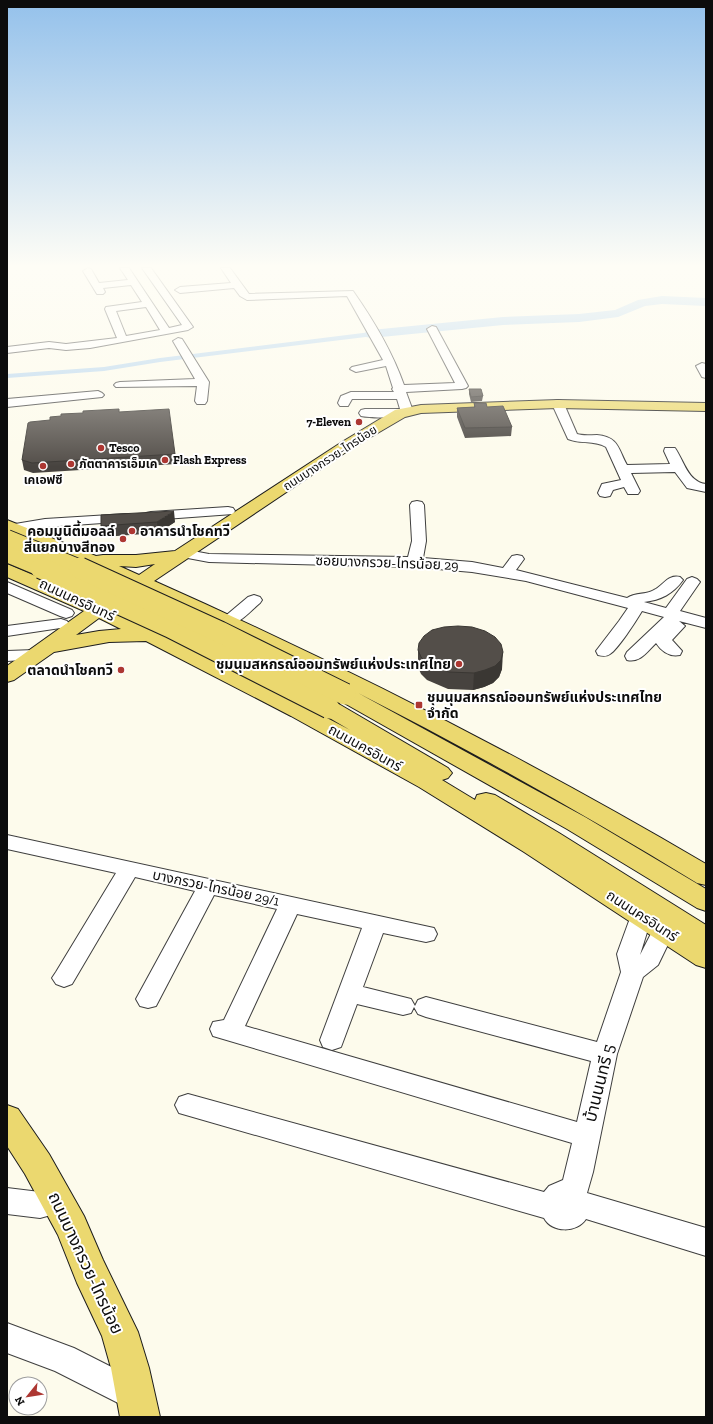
<svg xmlns="http://www.w3.org/2000/svg" width="713" height="1424" font-family="'Zilla Slab','Noto Sans Thai',serif">
<rect width="100%" height="100%" fill="#fdfbec"/>
<g fill="none" stroke-linecap="round" stroke-linejoin="round">
<path fill="#b6d5ef" fill-rule="evenodd" d="M371,332l4,2 -1,2 -214,26 -56,9 -97,7v-4l97,-7 56,-9z"/>
<path fill="#b6d5ef" fill-rule="evenodd" d="M662,296l44,2v8l-44,-2 -17,2 -27,11 -39,5 -76,3 -132,13 -5,-1 -1,-3 1,-3 5,-1 132,-13 76,-3 36,-4 23,-10z"/>
<g stroke="#3f3f3f" stroke-width="2">
<g id="minor">
<path d="M88,268l3,1 8,14 29,-3 -8,-12h9l40,60 13,-3 -40,-57h9l42,59 -5,3 -98,18 -24,2 -17,-2 -42,5v-6l42,-5 17,2 51,-6 -12,-29 1,-2 36,-5 -11,-17 -28,3 2,4 -2,2h-6l-14,-23zM146,307l14,23 -34,6 -10,-25z"/>
<path d="M221,268h9l19,26 104,-3c21,30 39,60 51,94l51,-2 -28,-54 5,-3 4,1 32,59 -2,2 -4,1 -56,3 7,19c-6,8 -42,7 -52,5l-2,-3 2,-3 4,-1h35l-3,-10h-45l-4,7h-8l-2,-3 3,-7 10,-4h43l-2,-3 1,-1 -7,-22 -30,6 -6,-3 2,-2 31,-7 -36,-64 -100,4 -7,-4 -6,-8 -54,5 -5,-3 5,-3 51,-4z"/>
<path d="M178,338l4,1 27,43 -2,19 -2,3h-8l-2,-3 2,-15 -81,1 -2,-2 2,-2 4,-1 75,-3 -22,-38z"/>
<path d="M702,363l4,1v14l-4,-1 -6,-11z"/>
<path d="M98,391l4,2 2,2 -2,2 -95,10v-8z"/>
<path d="M558,400l4,1 2,3 13,30c6,2 13,1 20,1 22,2 21,14 30,30l43,-1 -6,-13 1,-3h10c9,13 13,34 31,36v8l-19,-4 -12,-16 -44,1 9,18 -2,3h-10l-4,-7 -11,3 -3,6 -5,1 -5,-1 -2,-3 4,-9 19,-4 -15,-33c-12,-7 -26,-3 -38,-8l-16,-35 2,-3z"/>
<path d="M417,501l5,1 2,3 2,36 -3,17 49,4 31,6 9,-12 5,-1 5,1 2,3 -8,11 111,28c9,-6 19,-3 27,-8 10,-5 14,-16 26,-13l3,3c-10,14 -22,20 -39,22l22,6 21,-29 5,-2 5,2 3,3 -20,29 26,7v10l-27,-7 6,5 -13,14 10,11 -2,4c-10,2 -18,-3 -24,-12 -9,9 -16,20 -29,17l-2,-4 2,-4 37,-35 -22,-6c-6,10 -24,38 -32,43 -4,3 -8,2 -12,1l-2,-4 23,-30 9,-13 -102,-27 -54,-9 -57,-5 -206,-5 -32,-6 -2,-3 2,-3 5,-1 27,5 199,3 4,-16 -2,-36 2,-3z"/>
<path d="M228,507l5,1 2,3 -2,3 -82,6 -5,-1 -2,-3 2,-3 5,-1z"/>
<path d="M126,514l5,1 2,3 -2,3 -86,6 -31,5 -5,-1 -2,-3 2,-3 36,-6z"/>
<path d="M7,582l65,28 2,3 -2,3 -6,2 -6,-2 -53,-23z"/>
<path d="M254,595l6,2 2,3 -2,3c-11,9 -23,25 -37,21l-2,-3 2,-3 25,-21z"/>
<path d="M61,619l6,2 2,3 -2,3 -60,9v-10z"/>
<path d="M35,650l6,1 2,4 -2,4 -34,2v-10z"/>
<path d="M7,835l427,93 3,6 -3,6 -8,2 -43,-9 -20,54 48,12 4,7 3,-6 8,-3 171,45 24,-70 -4,-18 16,-44 8,-2 8,2 3,6 -12,39 16,-31 8,-2 8,2 3,6 -17,35 -15,12 -26,77 -24,118 -6,21 119,35v28l-120,-37c-9,14 -34,14 -42,-1l-365,-105 -4,-8 4,-8 9,-3 356,98 5,-6 14,-6 9,-37 -359,-107 -3,-7 3,-7 11,-2 53,-111 -63,-14 -58,111 -8,2 -8,-2 -4,-7 59,-108 -60,-14 -63,107 -8,3 -8,-3 -4,-6 4,-6 60,-99 -109,-24zM297,914l65,14 -42,112 3,7 9,3 9,-3 16,-43 46,11 8,-2 3,-6 4,7 8,3 165,44 -14,61 -332,-96z"/>
<path d="M7,1188l33,4 19,-4 10,4 4,9 -4,9 -29,8 -33,-4z"/>
<path d="M7,1323l67,25 73,37 5,11 -5,11 -11,5 -81,-41 -48,-18z"/>
</g>
</g>
<g stroke="#1d1d1d" stroke-width="2">
<g id="major">
<path d="M558,400l148,3v8l-148,-3 -137,5 -16,4 -53,31 -198,133c189,84 373,178 552,283v21l-9,-2c-111,-68 -223,-131 -339,-190l227,124 121,72v22l-9,-3 -130,-79 -230,-130 -3,-5 3,-5 8,-1 7,1 -5,-2 -71,-35 -135,-62 -29,19 90,44 148,77 -29,-17 -3,-5 3,-5 8,-2 8,2 111,65 4,5 -4,5 -6,2 33,20 2,-5 9,-2 9,2 64,38 147,92v43l-10,-3 -172,-113 -105,-65 -128,-71 -145,-75 -37,1 -55,10 -40,28 -7,2v-16l77,-55 -77,-34v-13l90,38 29,-19 -119,-52v-11l89,36 7,-1h33l39,-4 167,-109 53,-32 26,-5zM155,564l-16,11 -20,-9 17,1zM99,618l22,11 -22,2 -23,4z"/>
<path d="M7,1105l11,4 31,45 35,62 19,44 35,72 11,36 11,49h-40l-9,-49 -9,-32 -25,-53 -19,-48 -33,-61 -18,-28z"/>
</g>
</g>
<use href="#minor" fill="#fff" fill-rule="evenodd"/>
<use href="#major" fill="#ebd86f" fill-rule="evenodd"/>
<g stroke="#1d1d1d" stroke-width="18" stroke-linecap="butt">
<g id="major-bridge-far1">
<path d="M7,538l76,31"/>
<path d="M7,554l36,15"/>
</g>
</g>
<g stroke="#1d1d1d" stroke-width="23" stroke-linecap="butt">
<g id="major-bridge">
<path d="M41,568l129,59 159,81"/>
<path d="M80,568l140,64 125,62"/>
</g>
</g>
<use href="#major-bridge-far1" stroke="#ebd86f" stroke-width="16"/>
<use href="#major-bridge" stroke="#ebd86f" stroke-width="21"/>
</g>
<g fill="#47433f">
<path d="M469,389l14,7 -1,5 -11,1 -2,-8z"/>
<path d="M474,403l13,4 25,20 -1,9 -46,2 -8,-21v-9l17,-1z"/>
<path d="M119,412l56,42 1,10 -143,9 -9,-3 -2,-10 28,-40z"/>
<path d="M101,515l74,7 -17,11 -55,4 -2,-11z"/>
<path d="M418,650l84,19 -3,8 -6,6 -9,4 -11,3 -25,-1 -21,-9 -6,-6 -3,-7z"/>
</g>
<g fill="#3a3733">
<path d="M174,511l1,11 -17,11 -1,-11z"/>
<path d="M503,652l-1,17 -3,8 -6,6 -9,4 -11,3 1,-17z"/>
</g>
<g fill="#534e49" stroke="#3a3733">
<path d="M469,389h12l2,7 -12,1z"/>
<path d="M474,403h12l1,4 16,-1 9,21 -47,1 -8,-20 18,-1z"/>
<path d="M119,409v3l50,-3 6,45 -143,9 -10,-3 6,-37 2,-1 20,-2v-3l11,-1v-2l22,-1v-2z"/>
<path d="M174,511l-17,11 -56,4v-11z"/>
<path d="M458,626l14,1 13,4 10,6 6,7 2,8 -2,8 -6,6 -10,4 -11,3 -25,-1 -21,-8 -7,-7 -3,-7 1,-7 5,-7 8,-6 12,-3z"/>
</g>
<linearGradient id="sky" x2="0" y2="1"><stop stop-color="#94c1eb"/><stop offset="0.57" stop-color="#fefdf6"/><stop offset="1" stop-color="#fefdf6" stop-opacity="0"/></linearGradient>
<rect width="713" height="467" fill="url(#sky)"/>
<g fill="#ad3732" stroke="#fff" stroke-width="1.5">
<circle cx="359" cy="422" r="4"/>
<circle cx="101" cy="448" r="4"/>
<circle cx="165" cy="460" r="4"/>
<circle cx="71" cy="464" r="4"/>
<circle cx="43" cy="466" r="4"/>
<circle cx="132" cy="531" r="4"/>
<circle cx="123" cy="539" r="4"/>
<circle cx="459" cy="664" r="4"/>
<circle cx="121" cy="670" r="4"/>
<rect x="415" y="701" width="8" height="8" rx="2"/>
</g>
<g text-anchor="middle" dominant-baseline="central" stroke-width="4" stroke-linejoin="round" paint-order="stroke">
<g font-size="12" font-weight="bold" fill="#0c0c0c" stroke="#fff" text-anchor="start">
<text x="351" y="422" text-anchor="end">7-Eleven</text>
<text x="109" y="448">Tesco</text>
<text x="173" y="460">Flash Express</text>
<text x="79" y="464">ภัตตาคารเอ็มเค</text>
<text x="43" y="480" text-anchor="middle">เคเอฟซี</text>
</g>
<g font-size="12" fill="#0c0c0c" stroke="#fff">
<text transform="translate(330 458) rotate(-33)">ถนนบางกรวย-ไทรน้อย</text>
</g>
<g font-size="14" font-weight="bold" fill="#0c0c0c" stroke="#fff" text-anchor="end">
<text x="115" y="531">คอมมูนิตี้มอลล์<tspan x="115" dy="16">สี่แยกบางสีทอง</tspan></text>
<text x="140" y="531" text-anchor="start">อาคารนำโชคทวี</text>
<text x="451" y="664">ชุมนุมสหกรณ์ออมทรัพย์แห่งประเทศไทย</text>
<text x="113" y="670">ตลาดนำโชคทวี</text>
<text x="427" y="697" text-anchor="start">ชุมนุมสหกรณ์ออมทรัพย์แห่งประเทศไทย<tspan x="427" dy="16">จำกัด</tspan></text>
</g>
<g font-size="14" fill="#0c0c0c" stroke="#fff">
<text transform="translate(387 563) rotate(2)">ซอยบางกรวย-ไทรน้อย 29</text>
<text transform="translate(77 600) rotate(25)">ถนนนครอินทร์</text>
<text transform="translate(365 748) rotate(29)">ถนนนครอินทร์</text>
<text transform="translate(216 888) rotate(12)">บางกรวย-ไทรน้อย 29/1</text>
<text transform="translate(642 916) rotate(33)">ถนนนครอินทร์</text>
</g>
<g font-size="17" fill="#0c0c0c" stroke="#fff">
<text transform="translate(599 1083) rotate(-76)">บ้านนนทรี 5</text>
<text transform="translate(86 1263) rotate(65)">ถนนบางกรวย-ไทรน้อย</text>
</g>
</g>
<rect width="713" height="1424" fill="none" stroke="#0c0c0c" stroke-width="16"/>
<g transform="translate(28 1396) rotate(240)"><circle r="19" fill="#ffffff" stroke="#9e9e9e"/>
<path d="M0-3L7 15L0 10L-7 15Z" fill="#ad3732"/>
<text y="-6" font-size="11" font-weight="bold" text-anchor="middle" fill="#0c0c0c">N</text>
</g>
</svg>
